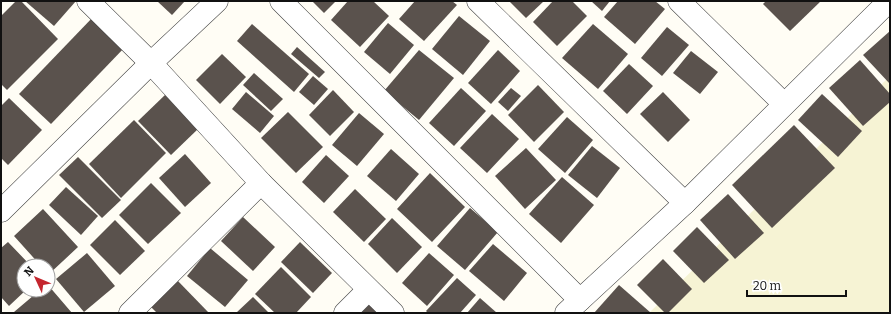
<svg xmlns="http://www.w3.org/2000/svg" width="891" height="314" font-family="Bitter,serif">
<rect width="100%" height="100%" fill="#fffdf5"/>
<path fill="#f6f3d4" d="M890,76v237h-241z"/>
<g fill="#5a524d">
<path d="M16,1h5l37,38 -51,51 -6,-6v-68z"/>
<path d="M25,1h51l-22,25z"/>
<path d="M157,1h28l-13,14z"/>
<path d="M312,1h24l-12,12z"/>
<path d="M348,1h25l16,15 -29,31 -29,-27z"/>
<path d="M415,1h37l5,4 -33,36 -25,-22z"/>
<path d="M509,1h35l-18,17z"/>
<path d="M553,1h19l15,15 -30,30 -24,-24z"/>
<path d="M591,1h19l-8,10z"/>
<path d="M618,1h37l10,8 -30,35 -31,-27z"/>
<path d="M766,1h55l-31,30 -27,-27z"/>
<path d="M94,16l32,30 -75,78 -32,-30z"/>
<path d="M459,16l31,25 -27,34 -31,-26z"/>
<path d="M388,23l26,22 -24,29 -26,-22z"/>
<path d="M252,24l57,50 -15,18 -57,-51z"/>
<path d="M593,24l35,30 -30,35 -36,-31z"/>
<path d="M667,27l22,18 -27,31 -21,-18z"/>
<path d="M890,31v53l-27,-29z"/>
<path d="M297,47l28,25 -6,6 -28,-24z"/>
<path d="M419,50l35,28 -35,42 -35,-29z"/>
<path d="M498,50l22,21 -29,33 -23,-21z"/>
<path d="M691,51l27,21 -18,22 -27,-21z"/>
<path d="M222,54l24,23 -26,27 -24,-24z"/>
<path d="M860,60l30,34v8l-27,24 -34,-38z"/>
<path d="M629,64l24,22 -26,28 -24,-23z"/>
<path d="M254,73l29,26 -12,12 -28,-26z"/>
<path d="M313,76l15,13 -14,16 -15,-13z"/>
<path d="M538,85l26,27 -30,30 -26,-27z"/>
<path d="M461,88l25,23 -32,35 -25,-23z"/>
<path d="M511,88l10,8 -13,15 -10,-9z"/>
<path d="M333,90l21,22 -24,24 -21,-21z"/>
<path d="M246,92l28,24 -14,17 -28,-24z"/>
<path d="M663,92l27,28 -22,22 -28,-28z"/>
<path d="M822,94l40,37 -24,26 -40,-37z"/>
<path d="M165,95l33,34 -27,26 -33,-34z"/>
<path d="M9,98l33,32 -34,35 -7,-7v-52z"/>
<path d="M288,112l35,35 -27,26 -35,-35z"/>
<path d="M359,113l25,21 -27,32 -25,-21z"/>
<path d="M492,114l27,25 -32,34 -27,-25z"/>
<path d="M567,117l26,23 -28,33 -27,-24z"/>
<path d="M134,120l32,33 -45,45 -32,-34z"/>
<path d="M794,125l41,43 -63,60 -40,-43z"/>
<path d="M592,146l28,22 -23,30 -29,-23z"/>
<path d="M526,148l30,32 -31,29 -30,-33z"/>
<path d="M391,149l28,25 -23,27 -29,-25z"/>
<path d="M185,154l26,29 -26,24 -26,-29z"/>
<path d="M326,155l23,21 -25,27 -22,-21z"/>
<path d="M78,157l43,43 -19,18 -43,-43z"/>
<path d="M430,173l35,34 -33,35 -35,-33z"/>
<path d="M562,177l32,28 -33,38 -32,-29z"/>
<path d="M151,183l30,30 -33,31 -29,-29z"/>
<path d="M66,187l32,29 -17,19 -32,-30z"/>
<path d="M355,189l31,30 -22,23 -31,-30z"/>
<path d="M728,194l36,39 -29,26 -35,-39z"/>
<path d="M470,208l28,24 -33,38 -28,-24z"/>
<path d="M43,209l35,38 -30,28v-9h-7l-27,-30z"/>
<path d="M243,217l32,30 -22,24 -32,-30z"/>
<path d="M392,218l30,29 -25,26 -29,-29z"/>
<path d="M115,220l30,31 -25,24 -30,-30z"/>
<path d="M697,227l32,33 -25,23 -31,-32z"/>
<path d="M8,242l23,24h-7v24h2l-17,16 -8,-9v-49z"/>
<path d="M300,242l32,31 -19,20 -32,-31z"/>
<path d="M493,244l34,29 -23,28 -35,-30z"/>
<path d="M210,248l38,32 -23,27 -38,-31z"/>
<path d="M87,253l28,33 -31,26 -28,-33z"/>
<path d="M429,253l25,22 -27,31 -25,-23z"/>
<path d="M663,259l29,30 -24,24h-3l-28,-28z"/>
<path d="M281,267l30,30 -15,16h-21l-20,-19z"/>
<path d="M457,278l19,17 -16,18h-32l-2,-2z"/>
<path d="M176,279l33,34h-52l-9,-9z"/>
<path d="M48,285l24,28 -58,-1 26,-22h8z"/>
<path d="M619,285l32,28h-57z"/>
<path d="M253,297l16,16h-33z"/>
<path d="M480,298l17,15h-30z"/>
<path d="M368,304l11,9h-19z"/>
</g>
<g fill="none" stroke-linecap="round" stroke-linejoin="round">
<g stroke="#444" stroke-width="23">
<g id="minor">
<path d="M88,1l63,62 110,120 132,130"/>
<path d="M281,1l299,299"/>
<path d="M478,1l207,202"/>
<path d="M679,1l105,103"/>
<path d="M1,211l150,-148 66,-62"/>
<path d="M130,313l131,-130"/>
<path d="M345,313l23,-23"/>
<path d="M566,313l119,-110 204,-202"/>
</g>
</g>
<use href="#minor" stroke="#fff" stroke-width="22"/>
</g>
<rect width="891" height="314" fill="none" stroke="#111111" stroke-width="4"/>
<g transform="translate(36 278) rotate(314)"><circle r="19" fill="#ffffff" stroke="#a0a0a0"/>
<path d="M0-3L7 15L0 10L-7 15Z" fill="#c4262e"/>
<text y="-6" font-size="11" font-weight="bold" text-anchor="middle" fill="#111111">N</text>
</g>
<path d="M747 290v6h99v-6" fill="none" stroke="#111111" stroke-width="2"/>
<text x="753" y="290" font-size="12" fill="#111111" stroke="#ffffff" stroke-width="3" paint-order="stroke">20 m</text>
</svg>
